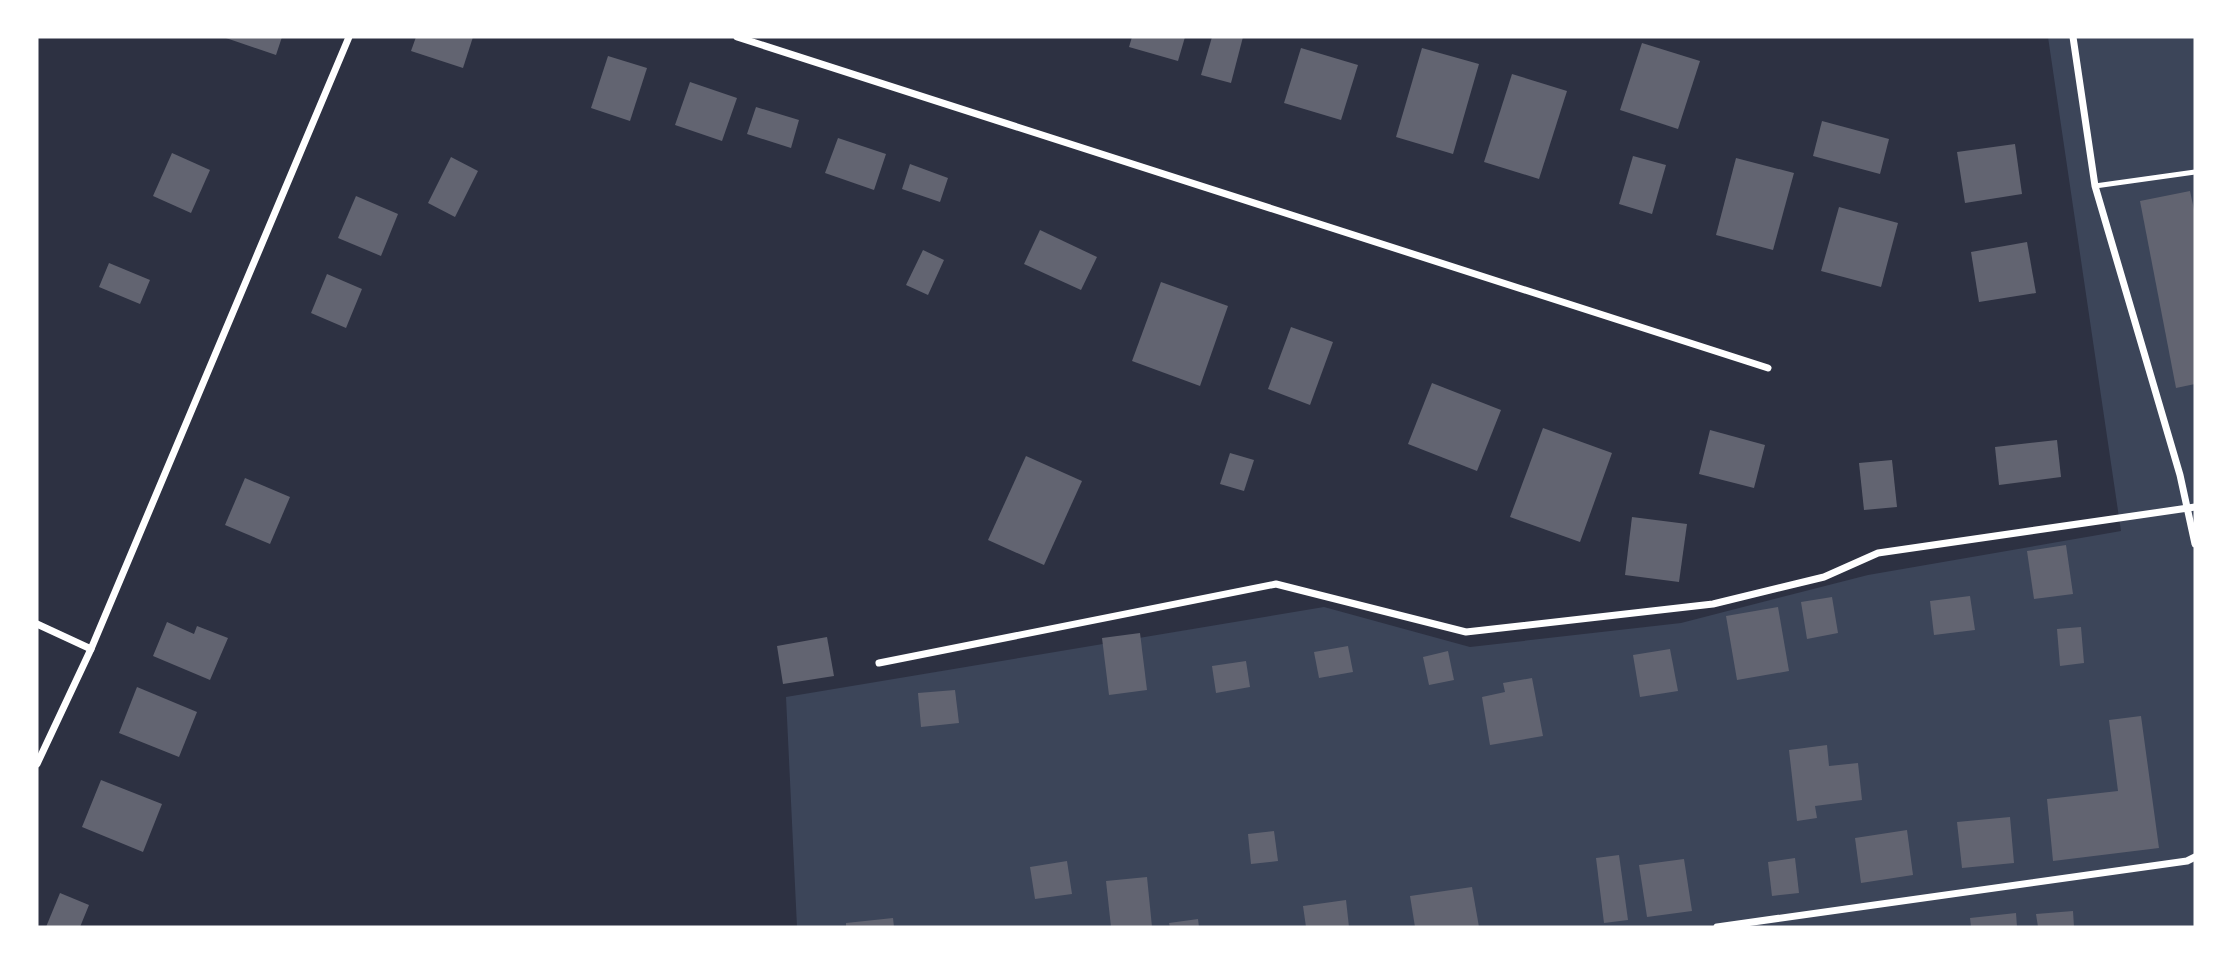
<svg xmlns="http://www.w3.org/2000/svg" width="2232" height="964" font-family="Bitter,serif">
<rect width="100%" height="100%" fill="#2d3142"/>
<path fill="#3c4559" d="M2048,37h147v890h-1398l-11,-230 538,-90 146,40 211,-24 187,-48 253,-44z"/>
<g fill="#626471">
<path d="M223,37h59l-6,18z"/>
<path d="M416,37h57l-10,31 -52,-17z"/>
<path d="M1132,37h53l-7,24 -49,-14z"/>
<path d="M1212,37h31l-12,46 -30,-8z"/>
<path d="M1642,43l58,18 -22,68 -58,-19z"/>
<path d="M1301,48l57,17 -17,55 -57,-17z"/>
<path d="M1422,48l57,16 -26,90 -57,-17z"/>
<path d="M608,56l39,12 -17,53 -39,-13z"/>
<path d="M1512,74l55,17 -28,88 -55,-17z"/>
<path d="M690,82l47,16 -15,43 -47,-16z"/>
<path d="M756,107l43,13 -8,28 -44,-14z"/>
<path d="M1822,121l67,18 -9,35 -67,-18z"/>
<path d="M838,138l48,16 -12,36 -49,-17z"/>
<path d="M2015,144l7,50 -57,9 -8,-51z"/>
<path d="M172,153l38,17 -19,43 -38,-17z"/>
<path d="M1633,156l33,9 -14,49 -33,-10z"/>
<path d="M451,157l27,14 -23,46 -27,-14z"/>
<path d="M1736,158l58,15 -21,77 -57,-15z"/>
<path d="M910,164l38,14 -8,24 -38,-13z"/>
<path d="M2190,191l5,23v170l-19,4 -36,-187z"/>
<path d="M356,196l42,18 -17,42 -43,-18z"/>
<path d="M1839,207l59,16 -17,64 -60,-16z"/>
<path d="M1040,230l57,27 -16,33 -57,-26z"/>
<path d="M2027,242l9,51 -57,9 -8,-50z"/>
<path d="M923,250l21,10 -16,35 -22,-10z"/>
<path d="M109,263l41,17 -10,24 -41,-17z"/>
<path d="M327,274l35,15 -16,39 -35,-15z"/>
<path d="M1161,282l67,24 -28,80 -68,-25z"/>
<path d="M1291,327l42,15 -23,63 -42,-16z"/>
<path d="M1432,383l69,27 -24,61 -69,-27z"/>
<path d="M1543,428l69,25 -32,89 -70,-25z"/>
<path d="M1710,430l55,15 -11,43 -55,-14z"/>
<path d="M2057,440l4,37 -62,8 -4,-38z"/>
<path d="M1230,453l24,7 -10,31 -24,-7z"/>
<path d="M1026,456l56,25 -38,84 -56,-25z"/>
<path d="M1892,460l5,47 -33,3 -5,-47z"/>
<path d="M245,478l45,19 -20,47 -45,-19z"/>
<path d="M1632,517l55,7 -8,58 -54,-7z"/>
<path d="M2066,545l7,49 -39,5 -7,-48z"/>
<path d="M1970,596l5,34 -41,5 -4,-34z"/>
<path d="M1832,597l6,36 -31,6 -6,-37z"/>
<path d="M1778,607l11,64 -52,9 -11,-64z"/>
<path d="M167,622l27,12 3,-8 31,12 -18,42 -57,-24z"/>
<path d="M2081,627l3,36 -24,3 -3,-37z"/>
<path d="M1140,633l7,57 -38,5 -7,-57z"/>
<path d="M827,637l7,39 -51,8 -6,-38z"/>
<path d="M1348,646l5,26 -34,6 -5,-26z"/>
<path d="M1670,649l8,42 -38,6 -7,-42z"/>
<path d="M1448,651l6,29 -25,5 -6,-28z"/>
<path d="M1246,661l4,26 -34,6 -4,-27z"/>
<path d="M1532,678l11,58 -53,9 -8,-48 23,-5 -2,-9z"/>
<path d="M137,687l60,25 -18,45 -60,-24z"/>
<path d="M955,690l4,33 -38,4 -3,-34z"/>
<path d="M2141,716l18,132 -106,13 -6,-62 71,-8 -9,-71z"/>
<path d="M1827,745l2,21 29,-3 4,37 -47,6 2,12 -20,3 -8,-71z"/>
<path d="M101,780l61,24 -19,48 -61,-25z"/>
<path d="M2010,817l4,46 -52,5 -5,-46z"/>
<path d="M1907,830l6,45 -52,8 -6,-45z"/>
<path d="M1274,831l4,30 -27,3 -3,-30z"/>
<path d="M1619,855l9,65 -24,3 -8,-65z"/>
<path d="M1795,858l4,35 -27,3 -4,-34z"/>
<path d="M1684,859l8,52 -45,6 -8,-52z"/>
<path d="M1067,861l5,33 -37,5 -5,-32z"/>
<path d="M1147,877l5,50h-41l-5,-46z"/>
<path d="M1472,887l7,40h-64l-5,-31z"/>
<path d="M60,893l29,12 -9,22h-34z"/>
<path d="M1346,900l3,27h-43l-3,-21z"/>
<path d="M2073,911l1,16h-36l-2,-13z"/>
<path d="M2016,913l1,14h-46l-1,-9z"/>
<path d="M893,918l1,9h-48v-4z"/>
<path d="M1198,919l1,8h-29l-1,-4z"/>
</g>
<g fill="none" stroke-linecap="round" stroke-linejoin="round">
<path stroke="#fff" stroke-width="5" d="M2095,186l100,-14"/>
<g stroke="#fff" stroke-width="7">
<path d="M737,37l1031,331"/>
<path d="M2073,37l22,149 85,289 15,69"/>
<path d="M37,624l54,25"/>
<path d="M879,663l397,-79 190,48 247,-28 111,-27 54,-24 317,-46"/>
<path d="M37,764l54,-115 258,-612"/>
<path d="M1717,927l470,-66 8,-4"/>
</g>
</g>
<rect width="2232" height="964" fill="none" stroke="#ffffff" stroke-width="77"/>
</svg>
